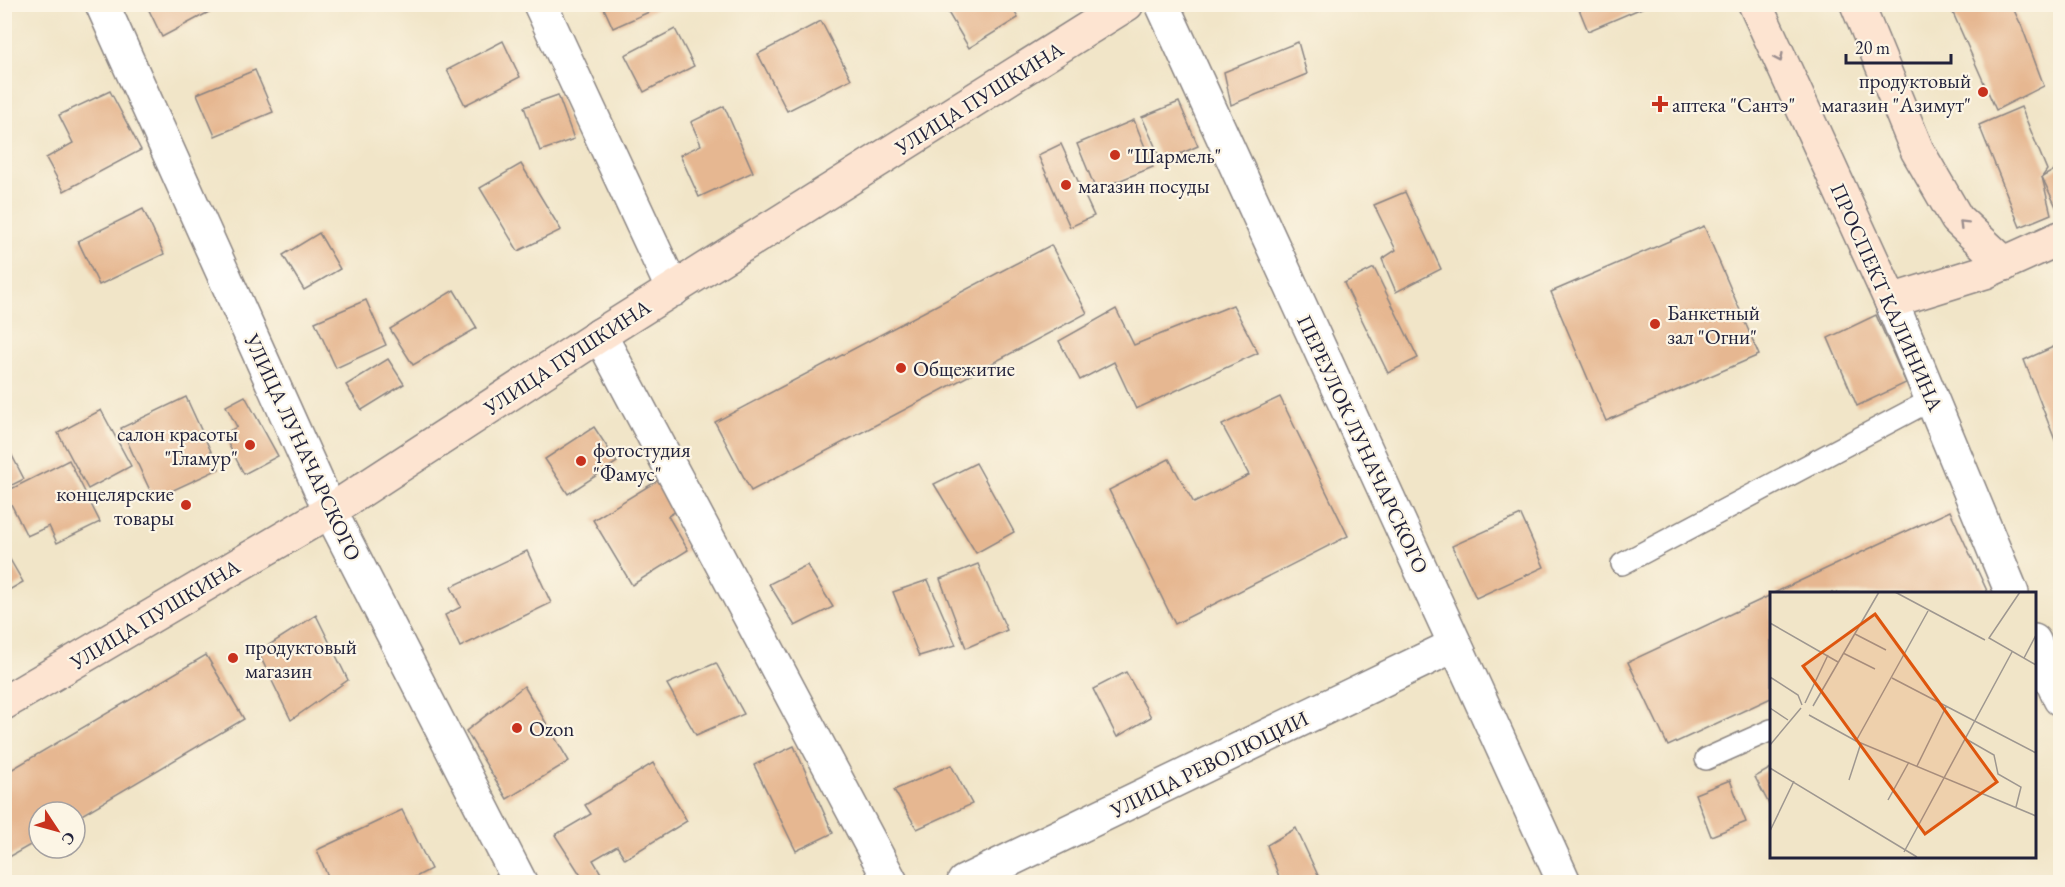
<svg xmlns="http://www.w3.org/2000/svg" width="2065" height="887" font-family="'EB Garamond',serif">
<rect width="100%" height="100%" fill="#fcf5e5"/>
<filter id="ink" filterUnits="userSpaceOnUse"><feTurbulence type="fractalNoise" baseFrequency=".0167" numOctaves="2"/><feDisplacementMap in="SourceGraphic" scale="12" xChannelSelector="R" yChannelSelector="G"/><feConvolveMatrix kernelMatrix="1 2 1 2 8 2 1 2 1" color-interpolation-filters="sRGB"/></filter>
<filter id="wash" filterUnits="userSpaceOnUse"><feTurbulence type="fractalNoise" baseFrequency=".008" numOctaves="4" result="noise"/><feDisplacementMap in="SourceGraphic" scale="24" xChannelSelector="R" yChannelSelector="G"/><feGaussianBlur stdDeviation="1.35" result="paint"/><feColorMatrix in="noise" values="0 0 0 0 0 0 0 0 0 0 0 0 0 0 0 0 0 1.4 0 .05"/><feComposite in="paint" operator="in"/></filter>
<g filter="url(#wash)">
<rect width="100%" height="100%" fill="#f1e5c8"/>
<g id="blocks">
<g fill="#e6b791">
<path d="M146,4h78l-62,33z"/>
<path d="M602,4h57l1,3 -47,21z"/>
<path d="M943,4h67l8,14 -49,30z"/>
<path d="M1577,4h72v1l-61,26z"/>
<path d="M1949,4h62l11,23 22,59 -48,24z"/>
<path d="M821,21l30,58 -64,32 -29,-57z"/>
<path d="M675,29l19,37 -50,26 -19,-37z"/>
<path d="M503,41l17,36 -55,28 -18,-35z"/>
<path d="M1298,42l9,32 -76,31 -7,-33z"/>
<path d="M255,70l18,42 -58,24 -18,-42z"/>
<path d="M110,91l31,59 -77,41 -18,-33 27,-15 -14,-28z"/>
<path d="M558,95l16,44 -34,12 -16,-44z"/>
<path d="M1179,102l19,44 -36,16 -20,-45z"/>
<path d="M724,106l29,66 -54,25 -19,-42 21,-10 -10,-23z"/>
<path d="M2021,107l26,63 -5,7 9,37 -31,13 -41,-102z"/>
<path d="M1134,120l19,47 -57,23 -19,-46z"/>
<path d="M1061,144l33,72 -24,11 -32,-72z"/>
<path d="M521,164l40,66 -43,21 -38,-63z"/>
<path d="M2060,167v48l-18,-38z"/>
<path d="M1405,192l36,77 -45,23 -14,-33 14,-9 -22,-45z"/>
<path d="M143,209l21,45 -65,31 -21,-44z"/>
<path d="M1704,226l55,129 -153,66 -55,-129z"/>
<path d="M319,233l21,36 -36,21 -21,-35z"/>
<path d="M1051,245l36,68 -336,178 -36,-69z"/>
<path d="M1374,268l44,90 -30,15 -44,-90z"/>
<path d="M454,290l23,38 -64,37 -23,-36z"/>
<path d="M366,300l20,45 -50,23 -21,-46z"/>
<path d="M1233,305l25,48 -122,56 -22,-47 -34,18 -21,-39 57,-32 18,36z"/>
<path d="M1876,315l30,68 -49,23 -29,-68z"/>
<path d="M2060,344v109l-36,-93z"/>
<path d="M388,359l16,25 -42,26 -16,-25z"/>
<path d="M245,396l33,60 -34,18 -21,-40 14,-7 -11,-21z"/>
<path d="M186,397l33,72 -65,30 -33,-71z"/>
<path d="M1280,397l68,139 -173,88 -66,-134 60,-31 25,44 55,-28 -27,-50z"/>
<path d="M101,410l30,56 -43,23 -30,-56z"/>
<path d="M594,427l23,35 -49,32 -23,-35z"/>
<path d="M4,440l20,39 -20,10z"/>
<path d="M69,460l31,62 -43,21 -8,-17 -22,10 -22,-44z"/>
<path d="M976,463l38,69 -38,21 -42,-69z"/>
<path d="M660,479l18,31 -10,6 20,34 -56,35 -39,-65z"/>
<path d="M1950,511l38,82h-214z"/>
<path d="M1521,515l23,52 -68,31 -24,-52z"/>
<path d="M4,549l19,33 -19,11z"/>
<path d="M527,551l24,52 -91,44 -15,-32 16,-8 -10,-20z"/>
<path d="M978,564l29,66 -41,18 -26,-69z"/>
<path d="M807,565l26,42 -38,19 -26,-42z"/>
<path d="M928,580l28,65 -37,11 -26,-64z"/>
<path d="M1771,595v103l-103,48 -40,-84z"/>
<path d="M316,615l32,65 -57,40 -33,-68z"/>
<path d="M206,655l38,64 -169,100v-7h-36v28l-35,20v-86z"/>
<path d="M716,663l28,51 -48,21 -29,-51z"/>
<path d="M1126,672l25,45 -34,20 -24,-48z"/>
<path d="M524,686l45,75 -62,38 -41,-68z"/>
<path d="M794,746l39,87 -37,18 -42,-86z"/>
<path d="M653,763l34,58 -62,38 -8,-13 -24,14 9,15 -12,7h-5l-30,-47 36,-21 -6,-9z"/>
<path d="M951,765l21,39 -55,25 -23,-39z"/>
<path d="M1771,768v40l-16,-31z"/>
<path d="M1730,780l16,42 -35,14 -16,-42z"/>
<path d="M402,810l29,59 -25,13h-76l-13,-32z"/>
<path d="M1296,828l25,54h-40l-14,-37z"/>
</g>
</g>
</g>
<g filter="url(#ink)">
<use href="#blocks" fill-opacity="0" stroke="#8a8482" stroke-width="1.5"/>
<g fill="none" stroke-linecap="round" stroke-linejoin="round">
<g stroke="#8a8482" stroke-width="24">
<g id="lane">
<path d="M1622,564l311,-165"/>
<path d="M1706,759l65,-29"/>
</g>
</g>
<g stroke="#8a8482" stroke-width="36">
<g id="street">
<path d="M102,4l228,507 190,371"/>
<path d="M540,4l133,286"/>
<path d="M1162,4l402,878"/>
<path d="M1891,301l121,292"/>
<path d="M600,335l291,547"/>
<path d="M2034,641l26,58"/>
<path d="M964,882l491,-237"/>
</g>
</g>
<g stroke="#8a8482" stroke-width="36">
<g id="secondary">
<path d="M1755,4l136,297 94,-29 75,-34"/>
<path d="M1857,4l60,146 40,69 48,45"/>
<path d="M4,703l326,-192 270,-176 527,-331"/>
</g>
</g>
<use href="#lane" stroke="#fff" stroke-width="21"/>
<use href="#street" stroke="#fff" stroke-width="33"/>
<use href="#secondary" stroke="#fde4d1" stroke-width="33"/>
</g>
<defs><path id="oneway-chevron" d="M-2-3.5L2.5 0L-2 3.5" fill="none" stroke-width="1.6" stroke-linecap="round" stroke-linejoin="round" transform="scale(1.5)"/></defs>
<g stroke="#9a8d8e">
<use href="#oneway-chevron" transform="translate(1779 58) rotate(65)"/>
<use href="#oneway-chevron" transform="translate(1963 224) rotate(-135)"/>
</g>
</g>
<g fill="#c8321e" stroke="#fcf5e5" stroke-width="2">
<circle cx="1983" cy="92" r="6"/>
<path d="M1657 95h6v6h6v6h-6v6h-6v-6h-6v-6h6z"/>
<circle cx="1115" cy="155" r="6"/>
<circle cx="1066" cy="185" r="6"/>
<circle cx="1655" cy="324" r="6"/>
<circle cx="901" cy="368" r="6"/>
<circle cx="250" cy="445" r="6"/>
<circle cx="581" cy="461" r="6"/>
<circle cx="186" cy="505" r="6"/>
<circle cx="233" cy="658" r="6"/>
<circle cx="517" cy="728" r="6"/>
</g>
<g text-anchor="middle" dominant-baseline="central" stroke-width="4.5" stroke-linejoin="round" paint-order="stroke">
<g font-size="21" fill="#22223b" stroke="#fcf5e5" text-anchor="start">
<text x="1971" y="80" text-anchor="end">продуктовый<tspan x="1971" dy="24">магазин "Азимут"</tspan></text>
<text x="1672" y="104">аптека "Сантэ"</text>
<text x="1127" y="155">"Шармель"</text>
<text x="1078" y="185">магазин посуды</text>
<text x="1667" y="312">Банкетный<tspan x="1667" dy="24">зал "Огни"</tspan></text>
<text x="913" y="368">Общежитие</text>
<text x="238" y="433" text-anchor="end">салон красоты<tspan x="238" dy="24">"Гламур"</tspan></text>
<text x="593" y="449">фотостудия<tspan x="593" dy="24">"Фамус"</tspan></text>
<text x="174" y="493" text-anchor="end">концелярские<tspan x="174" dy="24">товары</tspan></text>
<text x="245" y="646">продуктовый<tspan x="245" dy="24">магазин</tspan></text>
<text x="529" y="728">Ozon</text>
</g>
<g font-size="21" fill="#22223b" stroke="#fcf5e5">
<text transform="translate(979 98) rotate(-32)">УЛИЦА ПУШКИНА</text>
<text transform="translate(1887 297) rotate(66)">ПРОСПЕКТ КАЛИНИНА</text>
<text transform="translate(567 357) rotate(-33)">УЛИЦА ПУШКИНА</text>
<text transform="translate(1363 444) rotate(65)">ПЕРЕУЛОК ЛУНАЧАРСКОГО</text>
<text transform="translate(303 447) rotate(65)">УЛИЦА ЛУНАЧАРСКОГО</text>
<text transform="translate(155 614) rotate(-31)">УЛИЦА ПУШКИНА</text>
<text transform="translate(1209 764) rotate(-26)">УЛИЦА РЕВОЛЮЦИИ</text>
</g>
</g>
<g transform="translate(1770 592)">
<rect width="266" height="266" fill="#f1e5c8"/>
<path fill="none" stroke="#9e9790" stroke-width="1.5" d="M125,0l90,48M250,0l-31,46 47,27M0,31l68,39M85,42l31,16M73,61l32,16M254,66l12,-23M0,85l28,18 4,10M122,86l144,75M35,111l23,-48M43,114l66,-114M0,116l18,12M39,123l47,26 180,75M196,147l28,16 4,19 23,13 -5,20M86,149l72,-130M0,153l31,-37M147,174l29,-59M0,176l147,89M79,188l12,-37M118,208l21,-38M0,239l24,-50M134,260l108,-200"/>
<path fill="#de560e" fill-opacity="0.15" stroke="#de560e" stroke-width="3" d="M105,22l122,168 -72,52 -122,-168z"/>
<rect width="266" height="266" fill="none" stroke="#22223b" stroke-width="3"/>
</g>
<rect width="2065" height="887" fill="none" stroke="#fcf5e5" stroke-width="24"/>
<g transform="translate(57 830) rotate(126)"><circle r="28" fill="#fcf5e5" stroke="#a5a1a1" stroke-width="1.5"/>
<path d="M0-4.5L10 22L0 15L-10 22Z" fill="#c8321e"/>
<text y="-9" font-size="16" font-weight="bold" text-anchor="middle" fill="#22223b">С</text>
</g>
<path d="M1846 54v9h105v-9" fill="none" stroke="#22223b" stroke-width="3"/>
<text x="1855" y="54" font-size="18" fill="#22223b" stroke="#fcf5e5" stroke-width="4.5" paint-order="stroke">20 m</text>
</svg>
